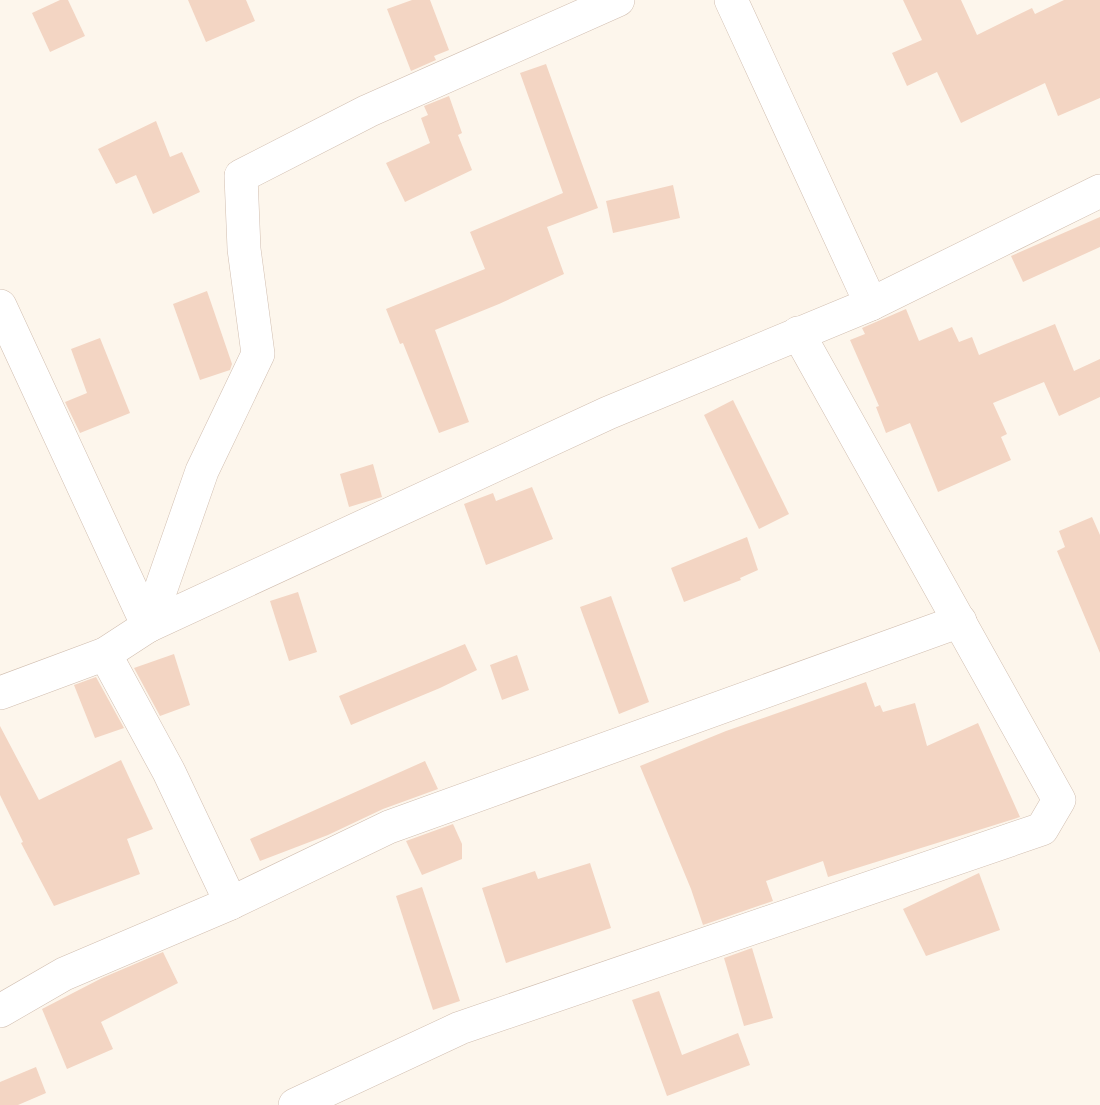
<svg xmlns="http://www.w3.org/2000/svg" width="1100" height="1105" font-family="Ubuntu,sans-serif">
<rect width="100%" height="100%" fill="#fdf6ec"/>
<g fill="#f3d5c3">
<path d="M60,0h8l17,36 -35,16 -18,-39z"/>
<path d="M188,0h58l9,21 -49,21z"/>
<path d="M412,0h18l19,50 -15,6 2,4 -25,11 -24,-62z"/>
<path d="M903,0h58l16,35 55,-27 3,6 29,-14h36v98l-42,18 -13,-33 -84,40 -24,-51 -30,14 -15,-33 30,-13z"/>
<path d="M546,64l52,144 -51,19 17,47 -65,30 -64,26 34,92 -30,11 -36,-90 -3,1 -14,-35 99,-40 -15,-37 93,-39 -43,-120z"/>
<path d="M449,96l13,37 -4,2 14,35 -67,32 -19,-39 44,-20 -9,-25 7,-3 -4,-9z"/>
<path d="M156,121l14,36 12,-5 18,40 -47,22 -17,-39 -20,9 -18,-35z"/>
<path d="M673,185l7,33 -67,15 -7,-32z"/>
<path d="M1100,217v30l-77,35 -12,-26z"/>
<path d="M207,291l25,73 -2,6 -30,10 -27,-76z"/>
<path d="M906,309l13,32 33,-14 7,15 13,-5 7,18 76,-31 19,47 26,-12v38l-41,19 -15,-34 -51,21 14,31 -6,3 10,23 -73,32 -28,-69 -24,10 -10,-26 3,-1 -29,-66 15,-6 -3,-6z"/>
<path d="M100,338l30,75 -50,20 -15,-31 22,-9 -16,-44z"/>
<path d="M733,400l56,114 -30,15 -55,-114z"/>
<path d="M373,464l9,33 -33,10 -9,-33z"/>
<path d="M532,487l21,52 -67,26 -22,-61 29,-11 3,8z"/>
<path d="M1092,517l8,18v118l-43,-102 8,-4 -6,-16z"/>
<path d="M747,537l11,33 -18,8 1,2 -57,22 -13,-34z"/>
<path d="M298,592l19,60 -28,9 -19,-60z"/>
<path d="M611,596l38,106 -30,12 -39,-107z"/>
<path d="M465,644l12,26 -37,18 -89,37 -12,-29z"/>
<path d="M174,654l16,51 -30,11 -26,-48z"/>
<path d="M517,655l12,35 -27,10 -12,-35z"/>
<path d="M96,677l28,51 -29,10 -21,-53z"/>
<path d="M866,682l9,25 5,-2 3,7 32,-9 12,43 51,-23 42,94 -192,60 -5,-16 -57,20 7,20 -70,24 -12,-36 -51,-123 86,-35z"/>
<path d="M0,726l39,74 82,-40 32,69 -26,10 13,35 -86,32 -33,-63 2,-1 -23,-47z"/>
<path d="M425,761l13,28 -55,20 -55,26 -68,26 -10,-22z"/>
<path d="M453,824l9,20v15l-40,16 -16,-34z"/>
<path d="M590,863l21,65 -105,35 -24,-75 53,-17 3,8z"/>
<path d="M979,873l21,57 -74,26 -23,-47z"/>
<path d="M422,887l38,114 -27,9 -37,-114z"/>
<path d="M752,948l21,70 -29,8 -20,-68z"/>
<path d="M163,952l15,31 -77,39 12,27 -46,20 -25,-60 60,-31z"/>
<path d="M659,991l23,64 56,-22 12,32 -83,31 -35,-96z"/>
<path d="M36,1067l10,26 -28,12h-18v-23z"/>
</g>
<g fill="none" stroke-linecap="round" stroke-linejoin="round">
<g stroke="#d1beb0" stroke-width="34">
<g id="street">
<path d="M731,0l140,304"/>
<path d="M0,306l148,320"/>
<path d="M148,626l54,-155 56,-117 -14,-105 -3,-73 127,-65 250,-111"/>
<path d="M105,654l64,118 62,131"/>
<path d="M0,693l105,-39 43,-28 460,-213 263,-109 229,-113"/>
<path d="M0,1011l64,-37 167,-71 158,-76 571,-206"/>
<path d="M295,1105l165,-77 582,-199 17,-29 -261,-467"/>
</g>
</g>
<use href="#street" stroke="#fff" stroke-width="33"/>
</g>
</svg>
